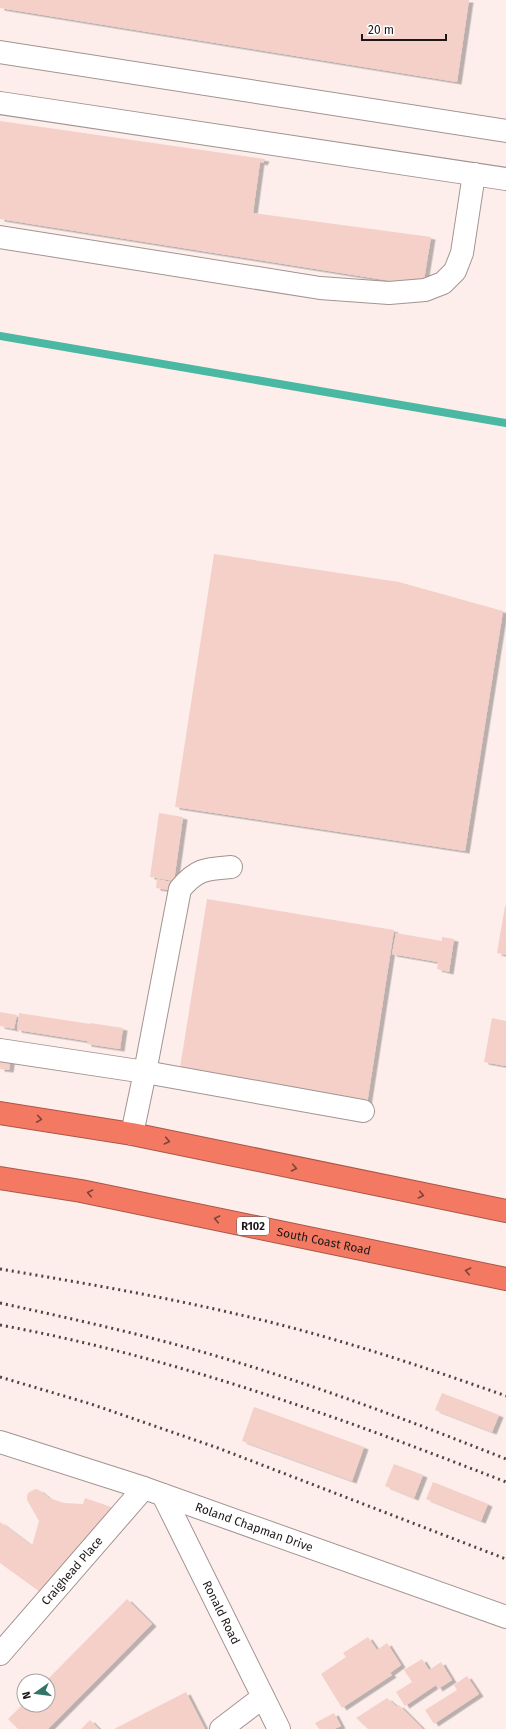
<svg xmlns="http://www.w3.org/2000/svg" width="506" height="1729" font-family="'Fira Sans',sans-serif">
<defs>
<filter id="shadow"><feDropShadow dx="4.5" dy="2.5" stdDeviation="0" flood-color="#0004"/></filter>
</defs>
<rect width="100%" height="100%" fill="#fdeeeb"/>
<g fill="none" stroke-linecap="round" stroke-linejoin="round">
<path stroke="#4ab8a3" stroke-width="8" d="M0,336l506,87"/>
</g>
<g fill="#f4d0c8" filter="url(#shadow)">
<path d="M0,0h469l-12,82 -457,-74z"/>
<path d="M0,121l265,38 -2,4 -3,-1 -7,51 178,24 -8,49 -423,-67z"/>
<path d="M214,554l185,28 104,29 -38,240 -290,-44z"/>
<path d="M159,813l24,4 -9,64 -24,-4z"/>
<path d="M157,879l13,3 -1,8 -13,-2z"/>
<path d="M207,899l187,31 -27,174 -188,-30z"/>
<path d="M505,906h1v49l-9,-2z"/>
<path d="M396,933l46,8v-4l12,2 -5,33 -12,-3 1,-7 -46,-8z"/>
<path d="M0,1012l17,3 -3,14 -14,-3z"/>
<path d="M19,1013l71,11v-1l33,5 -3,21 -33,-5v-3l-70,-11z"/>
<path d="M492,1018l14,3v45l-22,-4z"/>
<path d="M0,1049l12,2 -3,19 -9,-1z"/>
<path d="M442,1393l57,22 -7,17 -57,-22z"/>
<path d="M254,1407l110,40 -12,34 -110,-40z"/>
<path d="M394,1464l29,11 -9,23 -29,-12z"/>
<path d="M433,1482l55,22 -7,17 -55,-22z"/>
<path d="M35,1489l4,1 10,8 15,5 19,1 2,-6 26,9 -2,8 -66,79 -43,-31v-41l32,24 7,-25 -12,-21v-4l1,-3z"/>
<path d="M127,1599l25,25 -104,105h-30l-10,-10 16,-16v2h24v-24h-2z"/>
<path d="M368,1637l9,13 10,-7 14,22 -11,8 2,2 -50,33 -21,-34 25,-17 -3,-4z"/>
<path d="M422,1659l7,11 12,-8 11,18 -14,9 -2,-4 -31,21 -9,-14 16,-10 -8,-12z"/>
<path d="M467,1676l12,18 -45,30 -9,-14 32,-20 -3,-5z"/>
<path d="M186,1692l19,37h-91z"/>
<path d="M387,1698l10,9 2,-2 24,24h-55l-12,-11z"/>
<path d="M334,1713l7,13 -7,3h-15l-4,-6z"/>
<path d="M90,1720l9,9h-18z"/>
</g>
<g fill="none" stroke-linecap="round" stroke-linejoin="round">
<g stroke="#a29491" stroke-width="24">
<g id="minor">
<path d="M0,52l506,79"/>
<path d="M0,103l506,76"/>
<path d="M0,237l320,51 69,5 36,-3 18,-7 12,-12 7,-18 12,-79"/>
<path d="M0,1050l145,22 218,39"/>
<path d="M132,1134l13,-62 35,-183c17,-20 25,-20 51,-22"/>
<path id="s1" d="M0,1442l144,46 362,129"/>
<path id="s2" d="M163,1495l116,234"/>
<path id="s3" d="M0,1654l144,-166"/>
<path d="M221,1729l42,-32"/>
</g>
</g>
<g stroke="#a95748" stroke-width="24">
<g id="highway">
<path d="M0,1113l132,21 374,77"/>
<path id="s4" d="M0,1178l81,13 425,88"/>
</g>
</g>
<use href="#minor" stroke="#fff" stroke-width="22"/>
<use href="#highway" stroke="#f47963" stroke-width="22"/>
<g stroke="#4c4543" stroke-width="3" stroke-dasharray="2 4" stroke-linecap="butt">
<path d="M0,1269c77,13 155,26 232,44 93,21 184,51 274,83"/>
<path d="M0,1303c64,14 128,28 192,46 107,30 211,69 314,110"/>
<path d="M0,1325c174,32 342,93 506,157"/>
<path d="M0,1377l91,27 127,44 288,111"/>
</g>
</g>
<defs><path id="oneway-chevron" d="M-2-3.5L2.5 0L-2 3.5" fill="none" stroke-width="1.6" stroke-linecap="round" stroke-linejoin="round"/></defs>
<g stroke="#7e4439">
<use href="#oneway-chevron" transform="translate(39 1119) rotate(8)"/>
<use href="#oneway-chevron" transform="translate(167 1141) rotate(12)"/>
<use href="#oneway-chevron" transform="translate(294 1168) rotate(12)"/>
<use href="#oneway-chevron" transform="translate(90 1193) rotate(-168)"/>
<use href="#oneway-chevron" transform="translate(421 1195) rotate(12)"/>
<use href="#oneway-chevron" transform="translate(217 1219) rotate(-168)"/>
<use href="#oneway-chevron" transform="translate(468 1271) rotate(-168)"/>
</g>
<g text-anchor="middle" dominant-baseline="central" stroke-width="3" stroke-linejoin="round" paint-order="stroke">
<rect fill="#fff" stroke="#615d5d" stroke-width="1" x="237" y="1217" width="32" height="18" rx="3"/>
<g font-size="11" font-weight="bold" fill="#1d1817">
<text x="253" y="1226">R102</text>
</g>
<g font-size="12" fill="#1d1817" stroke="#fff">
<text stroke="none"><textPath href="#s4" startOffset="330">South Coast Road</textPath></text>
<text stroke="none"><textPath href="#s1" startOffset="268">Roland Chapman Drive</textPath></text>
<text stroke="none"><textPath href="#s3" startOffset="110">Craighead Place</textPath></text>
<text stroke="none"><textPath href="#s2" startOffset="131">Ronald Road</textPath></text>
</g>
</g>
<g transform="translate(36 1693) rotate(256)"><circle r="19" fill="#ffffff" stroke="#a5a3a2"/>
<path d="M0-3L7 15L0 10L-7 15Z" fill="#327568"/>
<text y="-6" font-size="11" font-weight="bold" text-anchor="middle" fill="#1d1817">N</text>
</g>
<path d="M362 34v6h84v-6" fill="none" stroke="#1d1817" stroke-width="2"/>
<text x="368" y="34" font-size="12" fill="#1d1817" stroke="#ffffff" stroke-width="3" paint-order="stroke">20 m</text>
</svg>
